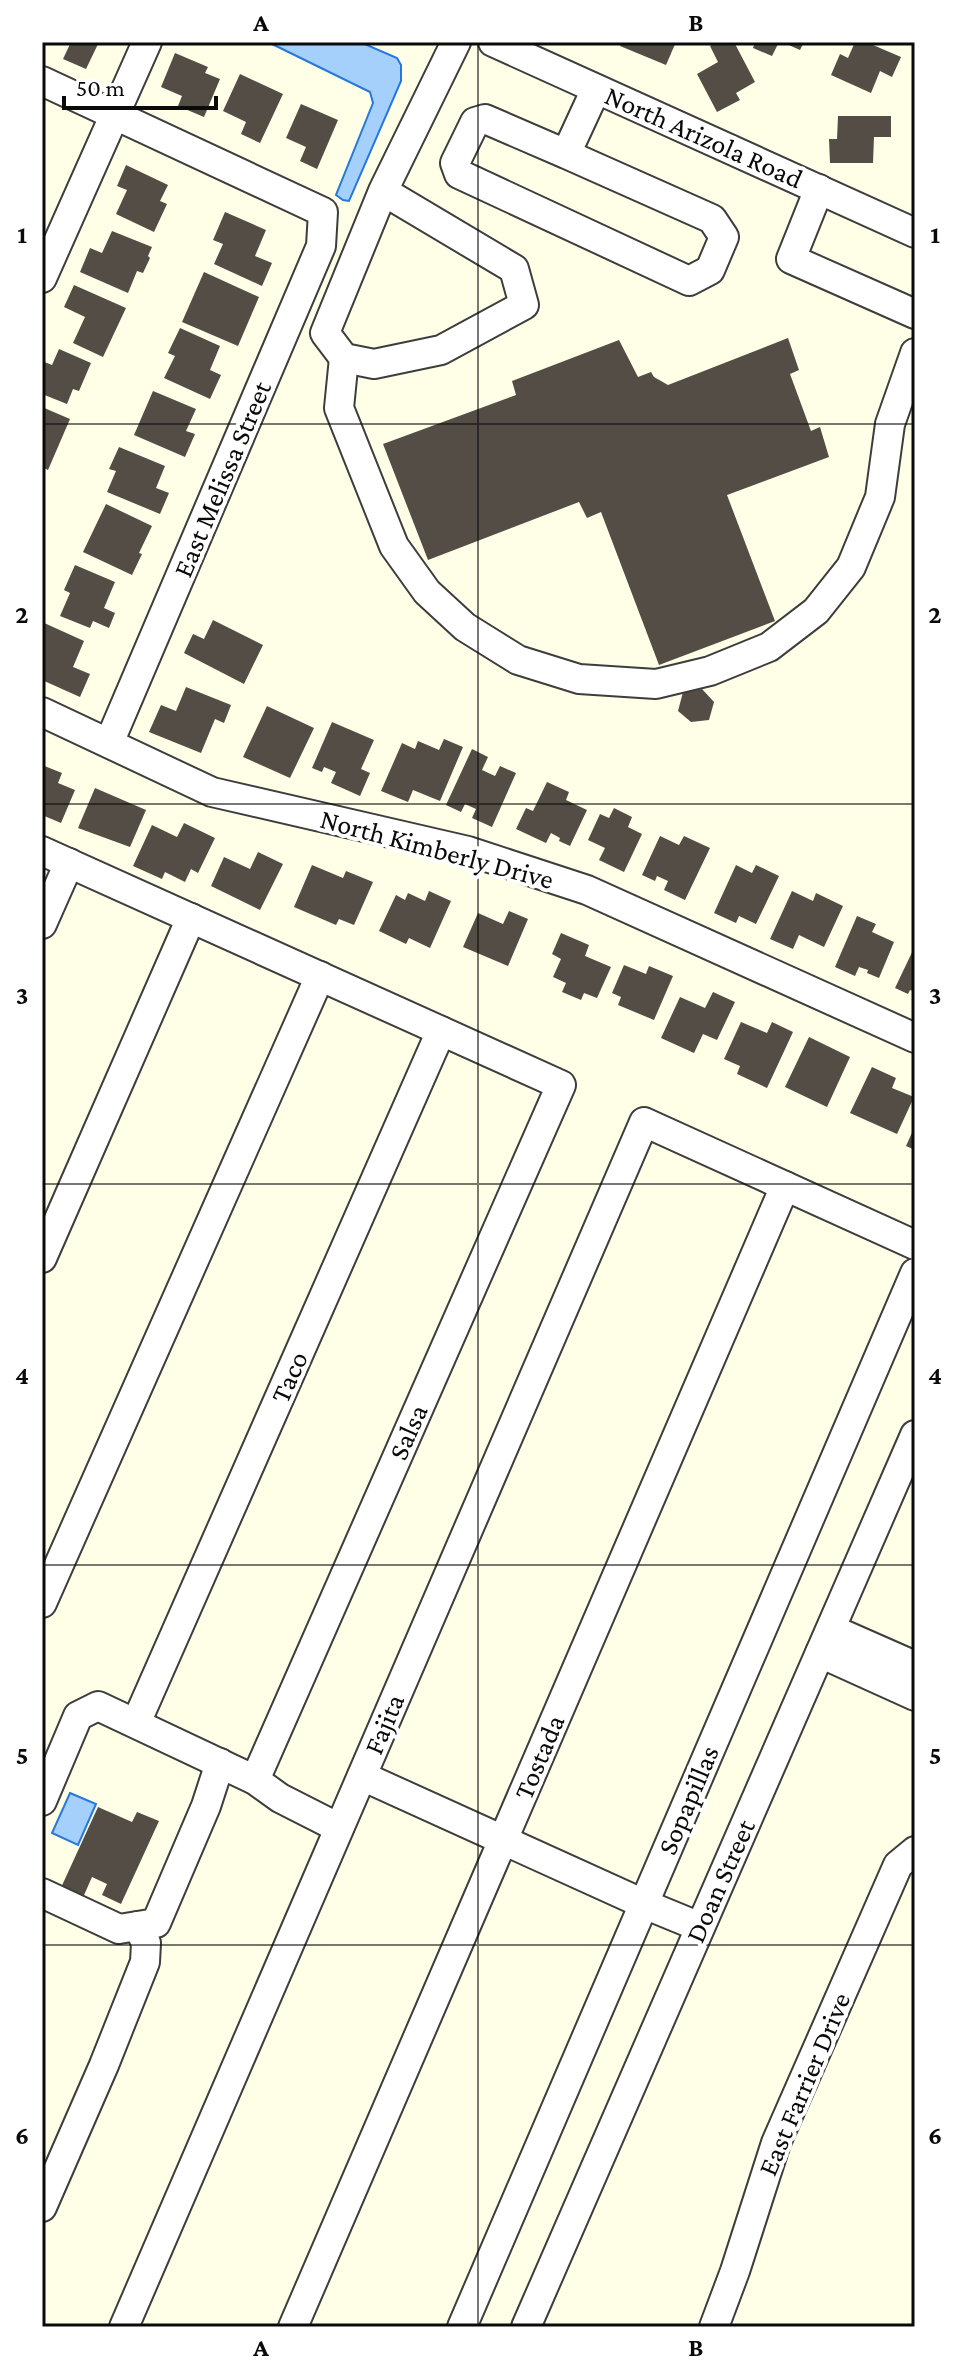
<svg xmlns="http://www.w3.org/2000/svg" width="957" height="2369" font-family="'Crimson Pro',serif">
<rect width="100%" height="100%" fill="#fffee7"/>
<g fill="#a6d0fc" stroke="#2679da" stroke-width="2">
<path d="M268,42h92l37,16 4,7v16l-52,120 -6,-1 -7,-5 37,-92 -3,-11z"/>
<path d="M70,1793l26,11 -18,41 -26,-12z"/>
</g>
<g fill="#544d46">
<path d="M71,42h28l-13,27 -23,-10z"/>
<path d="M622,42h54l-10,23 -46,-19z"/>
<path d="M716,42h18l21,40 -19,11 4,7 -23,12 -20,-38 21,-12 -8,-16z"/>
<path d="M755,42h24l-7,14 -19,-8z"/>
<path d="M782,42h22l-4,8z"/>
<path d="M855,42h11l35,15 -9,20 -12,-6 -9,22 -40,-18 9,-21 8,4z"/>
<path d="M175,53l33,14 -3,6 15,6 -16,38 -26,-11 4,-10 -21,-9z"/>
<path d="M240,74l43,20 -23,49 -19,-9 5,-12 -23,-11z"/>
<path d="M301,104l37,16 -21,49 -17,-8 6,-14 -20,-9z"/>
<path d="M838,116h53v21h-17l-1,26h-43l-1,-24h8z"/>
<path d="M126,165l42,20 -8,16 7,3 -13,28 -38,-18 11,-24 -10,-4z"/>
<path d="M225,212l41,18 -11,26 17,7 -10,23 -48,-22 9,-20 -10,-4z"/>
<path d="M112,231l40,16 -4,9 2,2 -7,15 -6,-2 -9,22 -48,-21 10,-24 12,5z"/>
<path d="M204,272l55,25 -21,49 -56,-24z"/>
<path d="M74,285l52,23 -23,49 -30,-14 12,-26 -21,-10z"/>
<path d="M180,328l40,18 -10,24 11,5 -11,24 -46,-21 11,-22 -7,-3z"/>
<path d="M788,338l11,32 -9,4 21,57 9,-4 9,30 -102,38 48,126 -116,44 -58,-153 -14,6 -8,-16 -151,58 -45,-116 133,-49 -4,-14 107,-41 19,37 13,-5 3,5 14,8z"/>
<path d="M59,349l32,14 -12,28 -6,-2 -6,15 -25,-10v-33l10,4z"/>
<path d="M153,391l43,18 -10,22 9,3 -10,23 -51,-22z"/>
<path d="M42,407l28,12 -22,51 -6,-3z"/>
<path d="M119,447l46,19 -9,22 13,5 -9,21 -53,-22 9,-21 -7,-2z"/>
<path d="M106,504l46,22 -13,27 3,1 -10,21 -49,-23z"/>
<path d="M75,565l40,17 -11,26 11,5 -6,15 -16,-7 -3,7 -30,-12 10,-23 -6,-3z"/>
<path d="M213,620l50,25 -19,39 -60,-31 9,-19 11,5z"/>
<path d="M42,622l42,19 -11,26 17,7 -10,23 -38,-17z"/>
<path d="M186,687l45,18 -7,18 -9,-4 -14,34 -52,-21 12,-27 15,6z"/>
<path d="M702,689l12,13 -5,18 -18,2 -13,-11 5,-19z"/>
<path d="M267,706l47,22 -24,50 -47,-21z"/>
<path d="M332,722l42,18 -13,29 9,4 -10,23 -29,-13 5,-11 -12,-5 -2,5 -10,-4z"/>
<path d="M444,739l19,8 -23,54 -27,-11 -5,12 -27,-11 21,-48 13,6 3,-8 21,9z"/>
<path d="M472,749l16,8 -6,13 13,6 5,-10 16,7 -24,54 -20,-9 4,-9 -11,-5 -4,8 -15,-7z"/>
<path d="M42,765l20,8 -4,10 17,7 -14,33 -19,-8z"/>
<path d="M547,782l22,10 -3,8 21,10 -17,36 -11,-5 1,-3 -9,-5 -5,10 -30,-14 10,-21 7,3z"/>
<path d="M95,788l51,22 -16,37 -52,-19z"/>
<path d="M614,808l18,9 -4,10 14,7 -18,38 -25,-12 6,-12 -17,-8 12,-26 9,4z"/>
<path d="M184,823l31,15 -17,35 -7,-4 -6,13 -20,-10 -3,7 -29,-13 19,-41 25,12z"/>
<path d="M660,836l19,9 5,-9 26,12 -25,52 -21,-10 4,-9 -11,-5 -2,5 -13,-6z"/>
<path d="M258,852l25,12 -23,46 -49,-24 13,-29 26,12z"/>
<path d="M312,865l31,13 3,-7 27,11 -19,43 -15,-6 -3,6 -42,-18z"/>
<path d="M736,865l16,8 4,-8 23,11 -23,48 -17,-8 -3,7 -22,-10z"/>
<path d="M429,891l22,10 -21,47 -21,-10 -3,6 -27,-13 17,-36 9,5 3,-7 17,8z"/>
<path d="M792,891l21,10 3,-8 27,13 -19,41 -25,-12 -6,14 -23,-10z"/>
<path d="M509,911l19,8 -20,47 -45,-19 15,-34 25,11z"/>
<path d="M857,916l19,8 -4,8 22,10 -15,36 -12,-5 1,-3 -9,-3 -4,9 -20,-9z"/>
<path d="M561,933l28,12 -4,11 26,11 -14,31 -13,-5 -3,7 -19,-8 4,-9 -13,-6 8,-18 -9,-5z"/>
<path d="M915,946v46l-5,-2 -2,4 -13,-6z"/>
<path d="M624,965l22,9 3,-8 24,10 -19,44 -36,-15 3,-8 -9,-4z"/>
<path d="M713,992l22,10 -18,38 -14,-6 -9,19 -33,-15 19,-41 25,11z"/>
<path d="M741,1022l26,11 5,-11 21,10 -26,56 -30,-14 3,-8 -16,-7z"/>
<path d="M809,1037l41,20 -23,50 -42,-20z"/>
<path d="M872,1067l24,11 -4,10 22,9 -17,37 -47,-21z"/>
<path d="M915,1126v24l-9,-4z"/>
<path d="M98,1807l34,15 5,-10 22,9 -38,83 -19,-9 5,-11 -15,-7 -11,25 -22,-10z"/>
</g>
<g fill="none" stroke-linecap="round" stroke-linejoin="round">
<g stroke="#3d3d3d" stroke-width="32">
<g id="minor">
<path d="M493,42l422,191"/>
<path d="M42,81l281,131 -2,34 -212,497"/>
<path d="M566,154l146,65 12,18 -14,33 -21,11 -230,-107 -4,-11 20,-41 10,-3 81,35 30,-65"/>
<path d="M819,189l-28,70 124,55"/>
<path d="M383,191l131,78 10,36 -83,45 -67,14 -30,-6 -19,-25 58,-142 73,-149"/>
<path d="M42,278l105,-236"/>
<path d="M344,358l-5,50 55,138 33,46 38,35 53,33 61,19 77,5 54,-13 59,-24 47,-36 35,-44 29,-70 10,-73 25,-71"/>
<path d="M42,712l170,80 256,59 119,39 328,148"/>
<path d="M42,851l519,234 -306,695"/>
<path d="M42,924l27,-61"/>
<path d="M42,1258l149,-340"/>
<path d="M42,1603l278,-627"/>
<path d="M831,1629l84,37"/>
<path d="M820,1653l95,43"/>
<path d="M136,1723l305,-692"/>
<path d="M362,1776l282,128 56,23"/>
<path d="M42,1801l36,-85 20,-10 157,74 25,18 59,30"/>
<path d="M42,1893l77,36 37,-6 50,-117 14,-43"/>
<path d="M42,2207l62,-142 41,-103 1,-19 -8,-17"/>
<path d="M124,2327l520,-1205 271,123"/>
<path d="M293,2327l492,-1141"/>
<path d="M462,2327l453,-1054"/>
<path d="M526,2327l389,-892"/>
<path d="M714,2327l21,-56 41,-128 122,-278 17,-14"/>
</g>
</g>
<use href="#minor" stroke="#fff" stroke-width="28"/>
</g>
<path fill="none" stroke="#0a0a0a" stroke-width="2" stroke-opacity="0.55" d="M478,42v2285M42,424h873M42,804h873M42,1184h873M42,1565h873M42,1945h873"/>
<g text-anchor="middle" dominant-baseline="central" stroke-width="8" stroke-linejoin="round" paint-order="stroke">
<g font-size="28" fill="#0a0a0a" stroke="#fff">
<text transform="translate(704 137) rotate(24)">North Arizola Road</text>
<text transform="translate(222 479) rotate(-67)">East Melissa Street</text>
<text transform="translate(437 849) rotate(15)">North Kimberly Drive</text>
<text transform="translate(289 1377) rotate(-66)">Taco</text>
<text transform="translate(408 1432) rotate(-66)">Salsa</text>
<text transform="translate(384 1724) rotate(-67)">Fajita</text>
<text transform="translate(539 1757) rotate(-67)">Tostada</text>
<text transform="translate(688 1800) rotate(-67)">Sopapillas</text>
<text transform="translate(720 1881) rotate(-66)">Doan Street</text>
<text transform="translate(804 2084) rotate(-67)">East Farrier Drive</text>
</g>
</g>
<rect width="957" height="2369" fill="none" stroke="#ffffff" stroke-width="88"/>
<path d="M64 96v12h152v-12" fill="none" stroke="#0a0a0a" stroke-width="4"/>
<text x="76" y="96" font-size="24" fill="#0a0a0a" stroke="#ffffff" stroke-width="6" paint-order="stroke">50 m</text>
<rect x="44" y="44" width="869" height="2281" fill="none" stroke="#0a0a0a" stroke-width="3"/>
<g font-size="26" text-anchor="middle" font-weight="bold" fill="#0a0a0a">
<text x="261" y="31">A</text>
<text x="696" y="31">B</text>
<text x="22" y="243">1</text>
<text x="935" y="243">1</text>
<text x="22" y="623">2</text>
<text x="935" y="623">2</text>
<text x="22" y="1004">3</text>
<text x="935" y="1004">3</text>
<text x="22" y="1384">4</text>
<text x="935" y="1384">4</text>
<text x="22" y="1764">5</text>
<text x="935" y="1764">5</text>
<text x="22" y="2144">6</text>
<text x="935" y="2144">6</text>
<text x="261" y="2356">A</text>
<text x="696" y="2356">B</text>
</g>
</svg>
